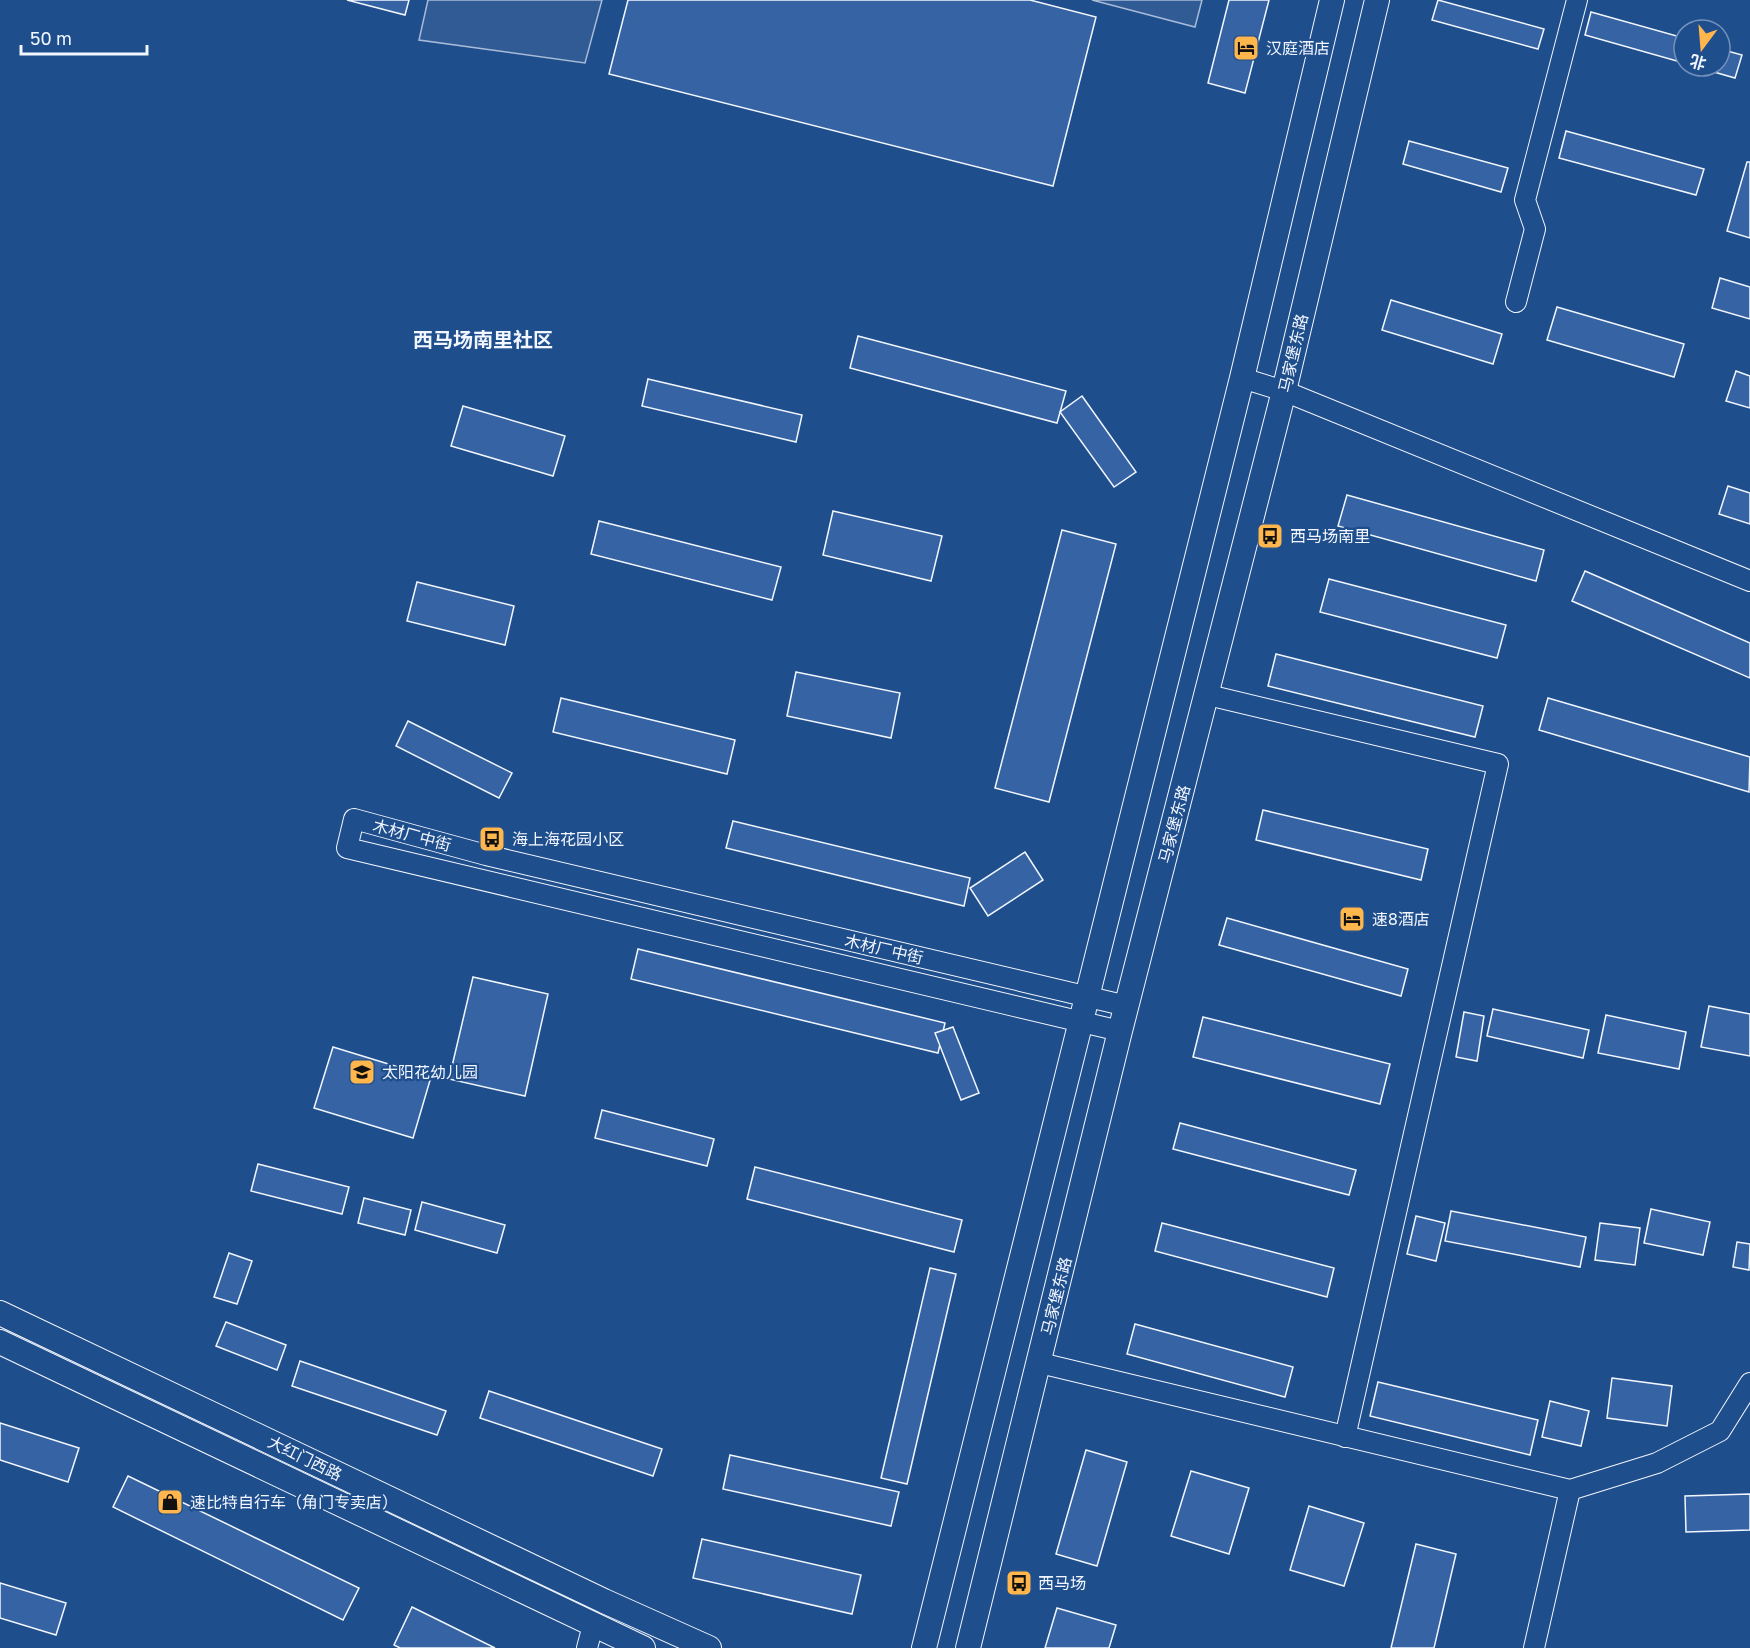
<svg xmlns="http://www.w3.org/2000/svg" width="1750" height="1648" font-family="'Golos Text','Noto Sans SC',sans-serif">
<rect width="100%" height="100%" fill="#1f4e8c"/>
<g fill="#305b95" stroke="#a8bbd7" stroke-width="1.5">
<path d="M428,0h174l-17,63 -166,-23z"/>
<path d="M1092,0h110l-7,27z"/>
</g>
<g fill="#3563a3" stroke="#f2f6ff" stroke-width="1.5">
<path d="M347,0h62l-4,15z"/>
<path d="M628,0h402l66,17 -43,169 -444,-112z"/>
<path d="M1229,0h40l-24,93 -37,-10z"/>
<path d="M1438,0l106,29 -6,20 -106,-29z"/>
<path d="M1591,12l93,26v25l-99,-28z"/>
<path d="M1720,49l22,6 -7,23 -42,-12h27z"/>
<path d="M1566,131l138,38 -8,26 -137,-37z"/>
<path d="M1409,141l99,27 -7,24 -98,-28z"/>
<path d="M1747,162h3v76l-23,-7z"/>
<path d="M1720,278l30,9v32l-38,-11z"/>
<path d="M1391,300l111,34 -9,30 -111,-34z"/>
<path d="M1557,307l127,37 -10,33 -127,-37z"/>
<path d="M858,336l208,55 -9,32 -207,-55z"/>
<path d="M1736,371l14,5v32l-24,-7z"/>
<path d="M648,379l154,36 -6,27 -154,-36z"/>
<path d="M1082,396l54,76 -22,15 -54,-75z"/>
<path d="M463,406l102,30 -12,40 -102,-30z"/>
<path d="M1728,486l22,7v31l-31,-10z"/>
<path d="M1347,495l197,55 -8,31 -198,-55z"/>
<path d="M833,511l109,25 -11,45 -108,-26z"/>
<path d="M599,521l182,46 -9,33 -181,-46z"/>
<path d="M1062,530l54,14 -67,258 -54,-14z"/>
<path d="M1585,571l165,72v35l-178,-77z"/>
<path d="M1329,579l177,46 -9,33 -177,-46z"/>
<path d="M417,582l97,24 -9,39 -98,-24z"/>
<path d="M1276,654l207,52 -8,31 -207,-51z"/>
<path d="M796,672l104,21 -9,45 -104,-22z"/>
<path d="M561,698l174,42 -8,34 -174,-42z"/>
<path d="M1548,698l202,59 -1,35 -210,-62z"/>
<path d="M408,721l104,52 -13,25 -103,-52z"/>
<path d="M1263,810l165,39 -7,31 -165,-40z"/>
<path d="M733,821l237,57 -6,28 -238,-58z"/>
<path d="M1025,852l18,28 -55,36 -18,-28z"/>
<path d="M1227,918l181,51 -7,27 -182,-51z"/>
<path d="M638,949l307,74 -7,30 -307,-74z"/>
<path d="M473,977l75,17 -23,102 -76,-17z"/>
<path d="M1709,1006l41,8v42l-49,-9z"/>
<path d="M1493,1009l96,21 -6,28 -96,-22z"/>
<path d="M1464,1012l20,4 -7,45 -21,-4z"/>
<path d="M1606,1015l80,17 -7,37 -81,-16z"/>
<path d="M1203,1017l187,47 -10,40 -187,-47z"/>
<path d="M953,1027l26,66 -18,7 -26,-67z"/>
<path d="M333,1047l98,30 -18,61 -99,-30z"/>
<path d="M602,1110l112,29 -7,27 -112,-28z"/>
<path d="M1180,1123l176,47 -7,25 -176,-46z"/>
<path d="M258,1164l91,23 -7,27 -91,-23z"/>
<path d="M755,1167l207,53 -8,32 -207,-53z"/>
<path d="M364,1198l47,12 -6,25 -47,-12z"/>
<path d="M422,1202l83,23 -8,28 -82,-23z"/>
<path d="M1651,1209l59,13 -7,33 -59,-12z"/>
<path d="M1451,1211l135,26 -6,30 -135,-26z"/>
<path d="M1416,1216l29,7 -9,38 -29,-7z"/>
<path d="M1162,1223l172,45 -7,29 -172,-46z"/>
<path d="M1600,1223l40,5 -5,37 -40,-5z"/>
<path d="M1737,1242l13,2 -1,26 -16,-3z"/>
<path d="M229,1253l23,8 -15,43 -23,-7z"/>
<path d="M930,1268l26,6 -49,210 -26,-6z"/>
<path d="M226,1322l60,23 -9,25 -61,-24z"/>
<path d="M1135,1324l158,43 -8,30 -158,-43z"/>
<path d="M300,1361l146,50 -9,24 -145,-49z"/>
<path d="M1612,1378l60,8 -5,40 -60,-8z"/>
<path d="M1378,1382l160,38 -8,35 -160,-39z"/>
<path d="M489,1391l173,58 -9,27 -173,-58z"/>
<path d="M1550,1401l39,10 -8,35 -39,-9z"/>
<path d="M0,1423l79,25 -11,34 -68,-22z"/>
<path d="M1086,1450l41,12 -30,104 -41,-12z"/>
<path d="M730,1455l169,37 -8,34 -168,-37z"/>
<path d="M1191,1471l58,17 -20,66 -58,-18z"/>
<path d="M128,1476l231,112 -16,32 -230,-113z"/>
<path d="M1750,1494v36l-64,2 -1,-36z"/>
<path d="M1309,1506l55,17 -20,63 -54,-16z"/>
<path d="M702,1539l159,36 -9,39 -159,-36z"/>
<path d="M1416,1544l40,10 -22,94h-43z"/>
<path d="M0,1583l66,20 -10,32 -56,-17z"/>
<path d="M412,1607l83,41h-95l-6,-3z"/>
<path d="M1057,1608l59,17 -7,23h-64z"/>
</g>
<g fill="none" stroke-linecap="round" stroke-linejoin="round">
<g stroke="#f2f6ff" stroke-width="22">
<g id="minor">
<path d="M1516,302l19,-73 -10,-29 52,-200"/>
<path d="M1242,378l42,13 466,190"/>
<path d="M1208,695l290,69 -153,673"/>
<path d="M1120,1031l-773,-183 7,-29 132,36 641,151"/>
<path d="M1040,1363l530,127 87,-27 63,-32 30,-48"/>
<path d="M587,1648l6,-23"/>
<path d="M1534,1648l36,-158"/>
</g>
</g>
<g stroke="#f2f6ff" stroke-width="26">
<g id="major">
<path d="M0,1313l604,288 105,47"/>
<path d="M0,1342l643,306"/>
<path d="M924,1648l318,-1270 90,-378"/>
<path d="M968,1648l152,-617 164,-640 93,-391"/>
</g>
</g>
<use href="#minor" stroke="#1f4e8c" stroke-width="20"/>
<use href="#major" stroke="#1f4e8c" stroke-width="24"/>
</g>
<defs>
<g id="hotel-square" transform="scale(1.35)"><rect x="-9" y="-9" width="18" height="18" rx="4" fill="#ffb74d" stroke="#1f4e8c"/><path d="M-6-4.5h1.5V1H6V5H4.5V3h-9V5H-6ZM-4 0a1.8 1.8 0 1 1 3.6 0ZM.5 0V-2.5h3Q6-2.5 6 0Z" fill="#111"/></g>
<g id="bus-square" transform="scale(1.35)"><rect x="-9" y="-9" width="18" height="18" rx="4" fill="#ffb74d" stroke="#1f4e8c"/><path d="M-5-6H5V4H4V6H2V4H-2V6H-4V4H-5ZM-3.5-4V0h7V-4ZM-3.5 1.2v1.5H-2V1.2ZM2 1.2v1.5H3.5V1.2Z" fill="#111"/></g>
<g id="school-square" transform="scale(1.35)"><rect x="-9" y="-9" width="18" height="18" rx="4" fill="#ffb74d" stroke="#1f4e8c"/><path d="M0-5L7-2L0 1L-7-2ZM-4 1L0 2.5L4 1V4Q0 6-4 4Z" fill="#111"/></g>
<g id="shop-square" transform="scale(1.35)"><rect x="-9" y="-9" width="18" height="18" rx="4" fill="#ffb74d" stroke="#1f4e8c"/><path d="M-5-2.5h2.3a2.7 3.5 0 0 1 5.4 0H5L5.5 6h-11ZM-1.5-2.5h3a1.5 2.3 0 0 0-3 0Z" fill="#111"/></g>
</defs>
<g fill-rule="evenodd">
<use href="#hotel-square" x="1246" y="48"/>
<use href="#bus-square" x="1270" y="536"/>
<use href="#bus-square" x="492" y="839"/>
<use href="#hotel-square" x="1352" y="919"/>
<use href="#school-square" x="362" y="1072"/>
<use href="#shop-square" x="170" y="1502"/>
<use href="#bus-square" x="1019" y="1583"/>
</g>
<g text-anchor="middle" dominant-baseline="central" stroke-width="4.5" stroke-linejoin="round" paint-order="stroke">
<g font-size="16" fill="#f2f6ff" stroke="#1f4e8c" text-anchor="start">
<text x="1266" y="48">汉庭酒店</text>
<text x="1290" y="536">西马场南里</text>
<text x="512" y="839">海上海花园小区</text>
<text x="1372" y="919">速8酒店</text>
<text x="382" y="1072">太阳花幼儿园</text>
<text x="190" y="1502">速比特自行车（角门专卖店）</text>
<text x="1038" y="1583">西马场</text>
</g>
<g font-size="16" fill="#f2f6ff" stroke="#1f4e8c">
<text transform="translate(1293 353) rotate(-77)">马家堡东路</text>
<text transform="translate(1174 824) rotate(-75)">马家堡东路</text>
<text transform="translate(412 835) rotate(15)">木材厂中街</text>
<text transform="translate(884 949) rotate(13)">木材厂中街</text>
<text transform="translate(1056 1296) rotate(-76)">马家堡东路</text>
<text transform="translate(305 1458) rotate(26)">大红门西路</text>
</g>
<g font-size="20" font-weight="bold" fill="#f2f6ff" stroke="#1f4e8c">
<text x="483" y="339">西马场南里社区</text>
</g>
</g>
<g transform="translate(1702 48) rotate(196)"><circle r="28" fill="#1f4e8c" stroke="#7391ba" stroke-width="1.5"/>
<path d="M0-4.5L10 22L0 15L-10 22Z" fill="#ffb74d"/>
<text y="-9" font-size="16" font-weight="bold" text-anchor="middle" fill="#f2f6ff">北</text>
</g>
<path d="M21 45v9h126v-9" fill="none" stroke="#f2f6ff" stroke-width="3"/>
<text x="30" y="45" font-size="18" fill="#f2f6ff" stroke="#1f4e8c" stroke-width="4.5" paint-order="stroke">50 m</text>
</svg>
